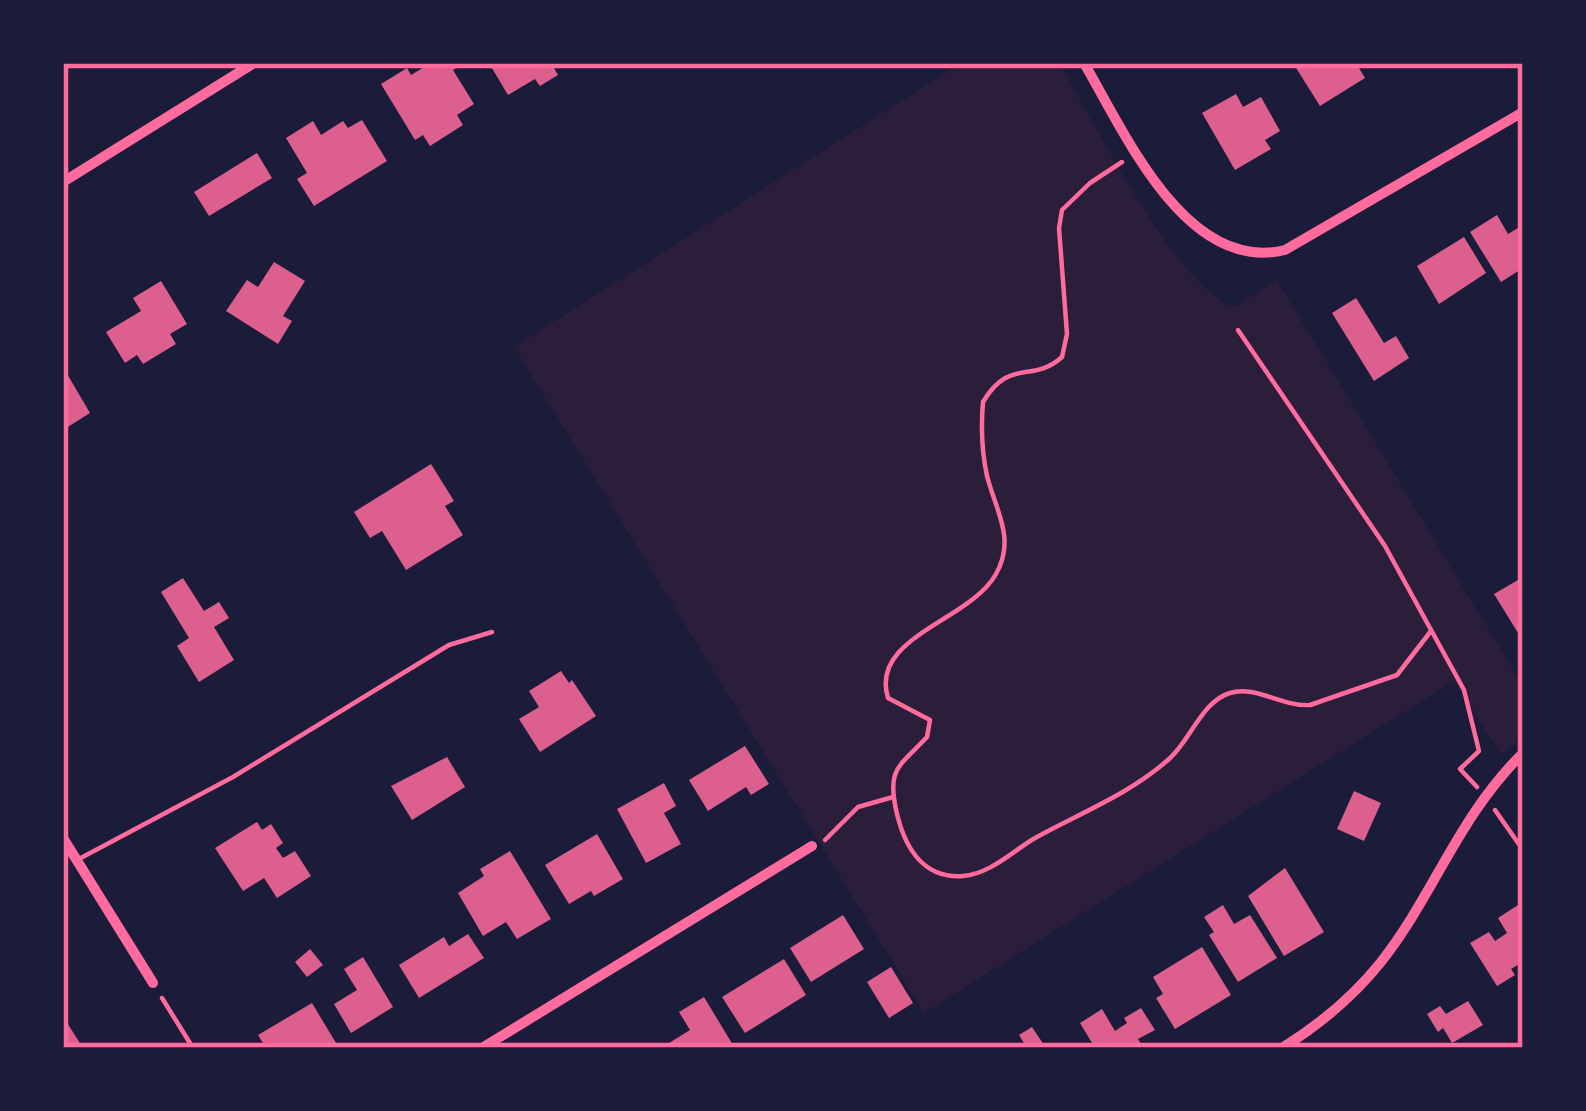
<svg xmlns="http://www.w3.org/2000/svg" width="1586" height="1111" font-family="Figtree,sans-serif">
<rect width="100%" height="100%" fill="#1b1b3a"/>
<path fill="#2a1e3b" d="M961,63h98c30,50 124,235 176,244l42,-27 246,406v51l-22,18 -47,-74 -530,332 -410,-666z"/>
<g fill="#dd5f8e">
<path d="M431,63h25l2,4 -5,3 21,34 -17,11 6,10 -33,21 -7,-11 -8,5 -34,-56 26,-16 4,7z"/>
<path d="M489,63h62l7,12 -18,11 -5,-7 -27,16z"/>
<path d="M1293,63h63l9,15 -45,28z"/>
<path d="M1236,94l7,13 18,-10 19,34 -15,9 6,9 -36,21 -33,-57z"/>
<path d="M362,120l25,41 -73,45 -17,-27 10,-6 -21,-35 27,-17 8,14 22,-14 5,7z"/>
<path d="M257,153l15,25 -63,38 -15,-24z"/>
<path d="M1497,215l11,19 15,-9v43l-22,14 -31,-50z"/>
<path d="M1464,237l22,36 -47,31 -22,-38z"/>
<path d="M274,262l31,19 -22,35 9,5 -14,23 -52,-33 21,-31 11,7z"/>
<path d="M161,281l26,43 -17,10 6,10 -33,20 -6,-9 -12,8 -19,-31 35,-21 -8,-13z"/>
<path d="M1356,298l28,45 12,-7 13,22 -35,23 -42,-68z"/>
<path d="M63,367l27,46 -27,17z"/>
<path d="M431,464l23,37 -9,5 18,29 -57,35 -24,-39 -12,7 -16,-26z"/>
<path d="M1523,577v64l-29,-47z"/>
<path d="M183,578l21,33 15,-9 10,16 -15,9 20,33 -35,22 -22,-36 12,-8 -28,-46z"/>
<path d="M561,671l8,12 3,-3 24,36 -56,36 -21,-33 20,-12 -10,-16z"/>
<path d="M745,746l24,38 -18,11 -5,-8 -38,24 -19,-31z"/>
<path d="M447,757l18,30 -53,33 -21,-34z"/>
<path d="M664,783l12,23 -12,7 17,31 -35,19 -29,-54z"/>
<path d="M1354,791l27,12 -17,38 -27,-12z"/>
<path d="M257,822l5,8 9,-6 12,19 -7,5 7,10 12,-7 16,25 -34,22 -13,-20 -21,13 -28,-43z"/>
<path d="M597,834l26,45 -29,17 -3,-5 -22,13 -24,-39z"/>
<path d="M510,851l41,68 -34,20 -11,-17 -23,14 -25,-43 26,-17 -4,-7z"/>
<path d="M1285,868l39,64 -40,24 -36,-60z"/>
<path d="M1223,905l11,19 16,-9 27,43 -39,24 -29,-47 5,-3 -10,-15z"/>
<path d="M1518,905l5,8v49l-12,7 4,6 -18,11 -27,-43 19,-11 6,9 12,-8 -9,-15z"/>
<path d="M843,915l21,34 -53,33 -21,-34z"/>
<path d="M468,934l16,24 -65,40 -20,-33 45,-28 5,9z"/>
<path d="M1202,947l29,48 -56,34 -19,-31 7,-4 -10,-17z"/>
<path d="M310,949l13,16 -16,12 -12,-15z"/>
<path d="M363,957l30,50 -42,26 -17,-29 23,-14 -13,-21z"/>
<path d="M784,959l22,36 -61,38 -23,-36z"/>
<path d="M891,967l22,36 -24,15 -22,-36z"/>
<path d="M704,997l29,48 -72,3 29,-18 -11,-18z"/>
<path d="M1468,1001l15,24 -31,18 -9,-15 -5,4 -11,-18 13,-8 6,8z"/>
<path d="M312,1003l27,45h-73l-8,-13z"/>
<path d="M1141,1008l14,22 -17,9 4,6 -5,3h-42l-15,-25 22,-14 13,22 12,-8 -3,-5z"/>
<path d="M63,1016l18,29 -5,3h-13z"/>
<path d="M1032,1027l14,21h-19l-8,-13z"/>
</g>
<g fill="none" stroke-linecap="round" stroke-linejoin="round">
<g stroke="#ff6b9d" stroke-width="4.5">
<path d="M1122,162l-32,21 -28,27 -3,18 8,106 -5,23c-30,27 -52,0 -79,45 -2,23 -1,51 4,74 9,35 29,63 9,98 -26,47 -127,63 -108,124l42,22 -3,17c-28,30 -41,31 -30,77 8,33 26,65 66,62 27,-2 50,-25 72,-38 45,-25 95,-44 134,-79 21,-18 33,-58 61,-66 25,-8 53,14 80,12l87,-30 34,-44"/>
<path d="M1238,330l147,216 79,144 15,61 -19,18 17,18"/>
<path d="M1495,810l28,40"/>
<path d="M825,840l33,-33 35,-10"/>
<path d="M162,998l31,50"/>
</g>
<path stroke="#ff6b9d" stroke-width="4.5" d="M77,860l156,-83 216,-132 43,-13"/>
<g stroke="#ff6b9d" stroke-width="10">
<path d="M1084,63c41,70 102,211 201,187l238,-138"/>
<path d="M63,182l191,-119"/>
<path d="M63,838l90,145"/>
<path d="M482,1048l330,-202"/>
<path d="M1282,1048c37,-23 71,-51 99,-86 54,-69 77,-145 142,-209"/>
</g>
</g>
<rect width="1586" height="1111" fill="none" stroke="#1b1b3a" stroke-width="132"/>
<rect x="66" y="66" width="1454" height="979" fill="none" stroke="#ff6b9d" stroke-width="4.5"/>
</svg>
